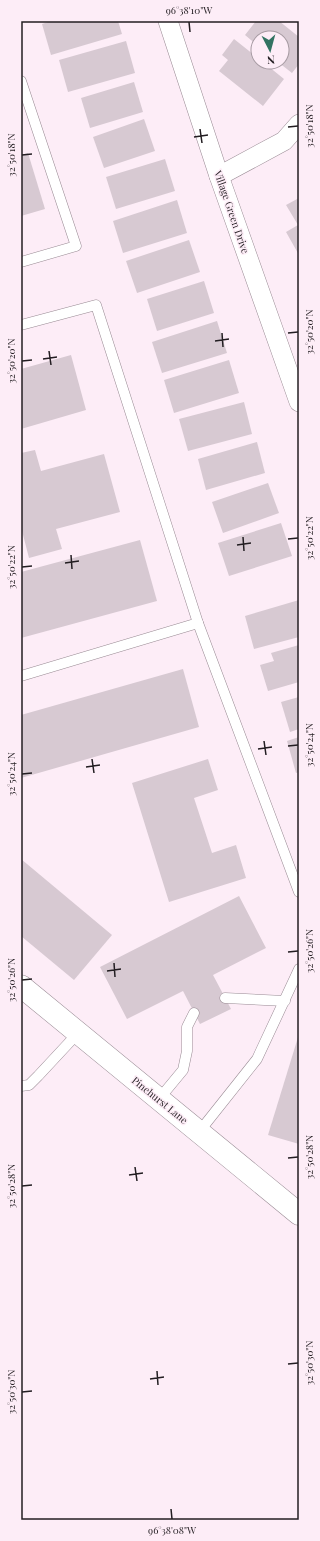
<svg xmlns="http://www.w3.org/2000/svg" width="320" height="1541" font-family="'Playfair Display',serif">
<rect width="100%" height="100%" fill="#fdedf7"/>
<g fill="#d7c9d2">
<path d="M51,21h67l4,13 -71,21 -9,-31z"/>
<path d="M256,21h23l20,16v27l-7,9 -14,-11h4v-24h-24v8l-13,-11z"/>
<path d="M234,39l24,19v4h5l21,17 -21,27 -44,-35 9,-11 -6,-5z"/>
<path d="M126,41l9,32 -67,19 -9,-32z"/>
<path d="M134,82l9,30 -53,16 -9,-30z"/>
<path d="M144,119l11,32 -51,17 -11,-31z"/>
<path d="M28,153l17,56 -24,7v-61z"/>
<path d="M165,159l10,32 -59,18 -10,-32z"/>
<path d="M299,198v57l-13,-23 12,-7 -12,-20z"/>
<path d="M177,200l10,33 -64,20 -10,-32z"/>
<path d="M189,240l11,32 -63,21 -11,-32z"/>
<path d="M204,281l10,32 -57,18 -10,-32z"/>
<path d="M217,321l10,32 -65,20 -10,-31z"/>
<path d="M71,355l15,55 -65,19v-60z"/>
<path d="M229,360l10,33 -65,20 -10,-33z"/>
<path d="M244,402l8,32 -64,17 -9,-32z"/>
<path d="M257,442l8,31 -59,17 -8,-31z"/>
<path d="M35,450l6,21 63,-17 16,58 -64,17 6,20 -33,9 -8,-31v-74z"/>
<path d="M268,483l11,30 -56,20 -11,-31z"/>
<path d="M281,523l11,33 -63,20 -11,-33z"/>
<path d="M140,540l17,61 -136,37v-66z"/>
<path d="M299,600v37l-45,12 -9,-33z"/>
<path d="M299,645v37l-31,9 -8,-26 14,-4 -3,-8z"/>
<path d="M183,669l16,58 -178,51v-63z"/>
<path d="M299,697v32l-9,3 -9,-30z"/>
<path d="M299,737v35l-3,1 -9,-32z"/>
<path d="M208,759l10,31 -24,8 18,55 24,-8 10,33 -77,24 -37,-119z"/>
<path d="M21,859l91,76 -38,45 -53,-44z"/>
<path d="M239,896l27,52 -53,27 18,34 -31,15 -17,-33 -56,28 -27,-52z"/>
<path d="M299,1034v110l-31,-9z"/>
</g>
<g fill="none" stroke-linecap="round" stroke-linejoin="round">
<g stroke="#998b94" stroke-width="11">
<g id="service">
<path d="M21,81l55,165 -55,16"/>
<path d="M21,325l75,-20 102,318 101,269"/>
<path d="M21,676l177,-53"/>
<path d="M225,998l60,3"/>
<path d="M21,1086l8,-1 9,-9 40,-43"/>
<path d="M159,1099l24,-29 4,-19v-24l7,-14"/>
<path d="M199,1132l58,-73 42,-90"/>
</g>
</g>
<g stroke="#998b94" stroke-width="20">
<g id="minor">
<path d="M168,21l51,155 80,226"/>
<path d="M219,176l65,-35 15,-17"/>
</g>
</g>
<g stroke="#998b94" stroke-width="23">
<path id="tertiary" d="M21,986l278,228"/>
</g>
<use href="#service" stroke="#fff" stroke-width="10"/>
<use href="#minor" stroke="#fff" stroke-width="19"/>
<use href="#tertiary" stroke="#fff" stroke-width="22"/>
</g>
<path fill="none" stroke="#231e22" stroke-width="1.5" d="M189,22l1,10M288,127l10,-1M200,129l2,14M194,137l14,-2M22,155l10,-1M222,333l1,14M288,333l10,-1M215,341l14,-2M49,351l2,14M43,359l14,-2M22,361l10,-1M243,537l1,14M288,539l10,-1M237,545l14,-2M71,555l1,14M65,563l14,-2M22,567l10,-1M264,741l2,14M288,746l10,-1M258,749l14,-2M92,759l2,14M86,767l14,-2M22,774l10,-1M288,952l10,-1M114,963l1,14M107,971l14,-2M22,980l10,-1M288,1158l10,-1M135,1167l2,14M129,1175l14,-2M22,1186l10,-1M288,1364l10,-1M157,1371l1,14M150,1379l14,-2M22,1392l10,-1M171,1509l1,10"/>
<g text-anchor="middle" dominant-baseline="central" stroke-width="3" stroke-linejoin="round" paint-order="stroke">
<g font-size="10" fill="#231e22" stroke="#fdedf7">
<text transform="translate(232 212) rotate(71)">Village Green Drive</text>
<text transform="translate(160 1100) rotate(39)">Pinehurst Lane</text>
</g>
</g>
<rect width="320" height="1541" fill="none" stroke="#fdedf7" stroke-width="44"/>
<g transform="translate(270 50) rotate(174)"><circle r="19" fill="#fdedf7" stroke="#a69aa2"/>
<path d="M0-3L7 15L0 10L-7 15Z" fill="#327362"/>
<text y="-6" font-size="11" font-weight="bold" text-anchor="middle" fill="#231e22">N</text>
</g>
<rect x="22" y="22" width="276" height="1497" fill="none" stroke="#231e22" stroke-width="1.5"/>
<g font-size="10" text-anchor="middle" fill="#231e22">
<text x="189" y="14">96°38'10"W</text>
<text transform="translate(309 126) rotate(-90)" y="4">32°50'18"N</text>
<text transform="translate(11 155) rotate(-90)" y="4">32°50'18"N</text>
<text transform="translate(309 332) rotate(-90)" y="4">32°50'20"N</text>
<text transform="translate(11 361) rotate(-90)" y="4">32°50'20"N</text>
<text transform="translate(309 538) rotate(-90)" y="4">32°50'22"N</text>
<text transform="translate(11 567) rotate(-90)" y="4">32°50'22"N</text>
<text transform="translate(309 745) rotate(-90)" y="4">32°50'24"N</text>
<text transform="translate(11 774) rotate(-90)" y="4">32°50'24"N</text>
<text transform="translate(309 951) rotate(-90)" y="4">32°50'26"N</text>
<text transform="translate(11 980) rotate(-90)" y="4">32°50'26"N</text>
<text transform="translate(309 1157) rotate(-90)" y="4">32°50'28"N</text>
<text transform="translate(11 1186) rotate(-90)" y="4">32°50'28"N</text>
<text transform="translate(309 1363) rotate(-90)" y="4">32°50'30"N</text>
<text transform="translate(11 1392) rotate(-90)" y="4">32°50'30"N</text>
<text x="172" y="1534">96°38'08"W</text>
</g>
</svg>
